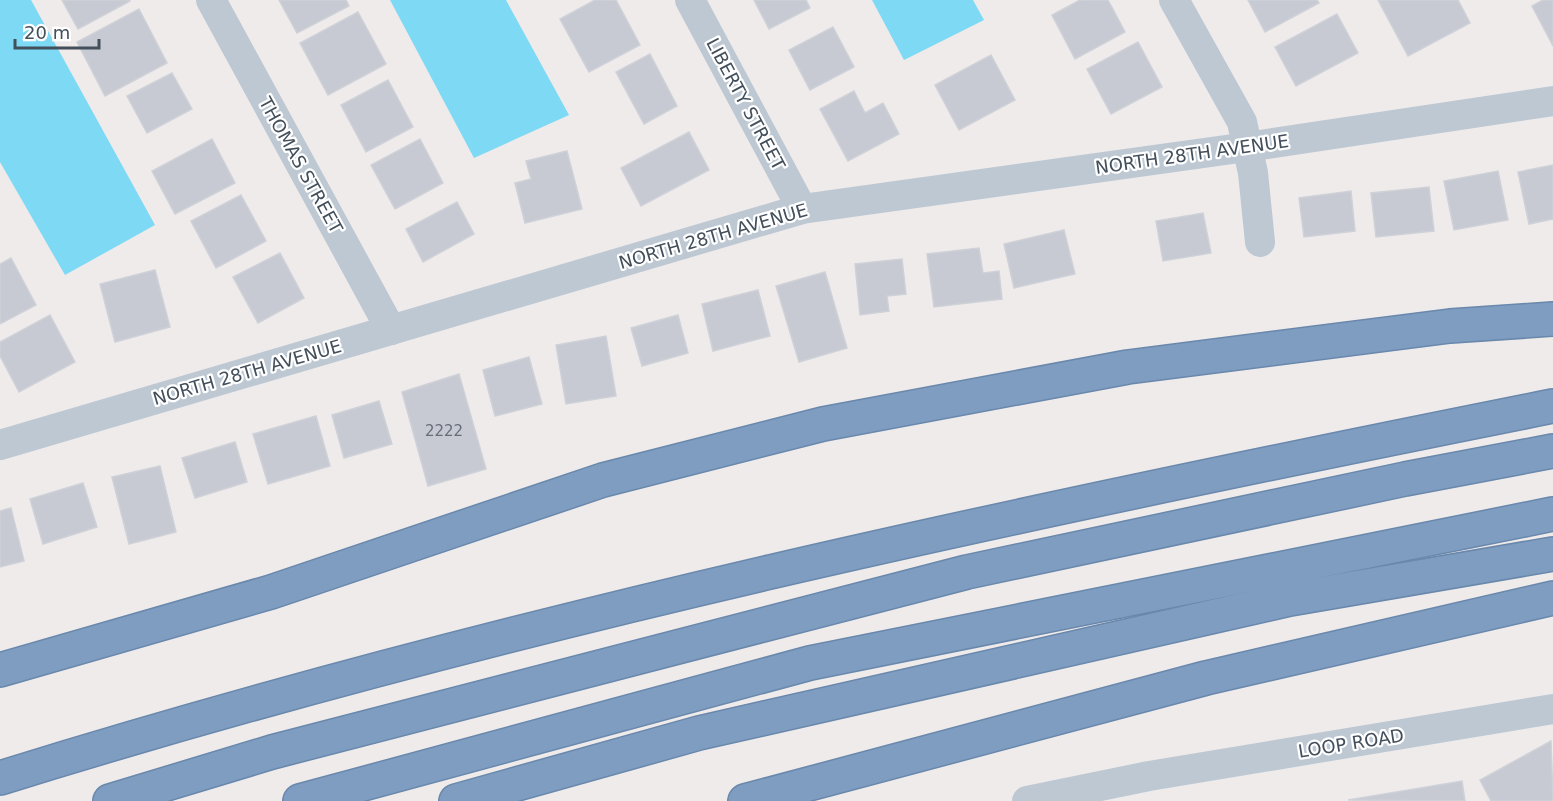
<svg xmlns="http://www.w3.org/2000/svg" width="1553" height="801" font-family="'DejaVu Sans',sans-serif">
<rect width="100%" height="100%" fill="#efebeb"/>
<g fill="#7dd9f4">
<path d="M0,0h31l124,225 -90,50 -65,-113z"/>
<path d="M390,0h116l63,115 -95,43z"/>
<path d="M872,0h101l11,20 -80,40z"/>
</g>
<g fill="#c7cad2" stroke="#cfd1d8" stroke-width="1.5">
<path d="M62,0h68v1l-52,28z"/>
<path d="M279,0h67l3,6 -52,27z"/>
<path d="M595,0h21l24,45 -51,27 -29,-53z"/>
<path d="M754,0h52l4,8 -41,21z"/>
<path d="M1080,0h28l17,32 -50,27 -23,-44z"/>
<path d="M1248,0h69l2,3 -54,29z"/>
<path d="M1378,0h80l12,23 -62,33z"/>
<path d="M1543,0h10v46l-21,-40z"/>
<path d="M139,9l28,54 -62,33 -28,-54z"/>
<path d="M358,12l28,52 -58,31 -28,-52z"/>
<path d="M1337,14l21,39 -62,33 -21,-39z"/>
<path d="M833,27l21,40 -44,23 -21,-40z"/>
<path d="M1138,42l24,45 -51,27 -24,-45z"/>
<path d="M650,54l27,52 -33,18 -28,-52z"/>
<path d="M991,55l24,45 -56,30 -24,-45z"/>
<path d="M172,73l20,36 -45,24 -20,-37z"/>
<path d="M388,80l25,47 -47,25 -25,-47z"/>
<path d="M854,91l11,22 18,-10 16,31 -51,27 -28,-52z"/>
<path d="M689,132l20,38 -68,36 -20,-38z"/>
<path d="M212,139l23,44 -60,31 -23,-43z"/>
<path d="M420,139l23,44 -48,26 -24,-44z"/>
<path d="M567,151l15,58 -57,14 -10,-40 16,-4 -5,-18z"/>
<path d="M1553,165v54l-24,5 -11,-52z"/>
<path d="M1498,171l10,49 -54,10 -10,-49z"/>
<path d="M1429,187l5,44 -58,6 -5,-44z"/>
<path d="M1351,191l4,40 -51,6 -5,-39z"/>
<path d="M241,195l25,46 -50,27 -25,-47z"/>
<path d="M457,202l17,32 -51,28 -17,-33z"/>
<path d="M1203,213l8,40 -48,8 -7,-40z"/>
<path d="M1064,230l11,44 -61,14 -10,-44z"/>
<path d="M979,248l4,25 16,-2 3,28 -68,8 -7,-53z"/>
<path d="M280,253l24,45 -46,25 -25,-46z"/>
<path d="M11,258l25,47 -36,19v-60z"/>
<path d="M902,259l4,35 -19,2 2,15 -29,4 -5,-51z"/>
<path d="M155,270l15,57 -55,15 -15,-58z"/>
<path d="M825,272l22,76 -48,14 -23,-76z"/>
<path d="M758,290l12,46 -57,15 -11,-47z"/>
<path d="M50,315l25,47 -56,30 -19,-36v-14z"/>
<path d="M678,315l10,38 -46,13 -11,-38z"/>
<path d="M606,336l10,60 -50,8 -10,-59z"/>
<path d="M529,357l13,47 -47,12 -12,-46z"/>
<path d="M459,374l27,95 -58,17 -26,-94z"/>
<path d="M379,401l13,43 -48,14 -12,-43z"/>
<path d="M316,416l14,50 -62,18 -15,-50z"/>
<path d="M235,442l12,40 -52,16 -13,-40z"/>
<path d="M160,466l16,66 -47,12 -17,-67z"/>
<path d="M83,483l14,44 -54,17 -13,-45z"/>
<path d="M11,508l13,53 -24,6v-56z"/>
<path d="M1551,741l2,60h-62l-11,-21z"/>
<path d="M1462,781l3,20 -117,-1z"/>
</g>
<g fill="none" stroke-linecap="round" stroke-linejoin="round">
<g stroke="#6988ac" stroke-width="36">
<g id="motorway">
<path d="M0,670l271,-78 332,-112 220,-56 305,-57 322,-41 103,-7"/>
<path d="M0,778c508,-158 1031,-268 1553,-372"/>
<path d="M110,801l162,-49 695,-180 438,-93 148,-28"/>
<path d="M300,801l510,-138 743,-149"/>
<path d="M456,801l243,-68 591,-134 263,-45"/>
<path d="M745,801l461,-123 347,-80"/>
</g>
</g>
<g stroke="#bdc8d3" stroke-width="30">
<path d="M211,0l180,330"/>
<path d="M690,0l112,209"/>
<path d="M1174,0l68,122 11,51 7,69"/>
<path d="M0,445l802,-236 445,-62 306,-46"/>
<path d="M1027,801l122,-25 404,-67"/>
</g>
<use href="#motorway" stroke="#7e9dc0" stroke-width="33"/>
</g>
<g text-anchor="middle" dominant-baseline="central" stroke-width="4.5" stroke-linejoin="round" paint-order="stroke">
<g font-size="15" fill="#646e79">
<text x="444" y="431">2222</text>
</g>
<g font-size="18" fill="#434f5b" stroke="#fff">
<text transform="translate(746 104) rotate(62)">LIBERTY STREET</text>
<text transform="translate(1192 154) rotate(-8)">NORTH 28TH AVENUE</text>
<text transform="translate(301 165) rotate(61)">THOMAS STREET</text>
<text transform="translate(713 236) rotate(-16)">NORTH 28TH AVENUE</text>
<text transform="translate(247 372) rotate(-16)">NORTH 28TH AVENUE</text>
<text transform="translate(1351 743) rotate(-9)">LOOP ROAD</text>
</g>
</g>
<path d="M15 39v9h84v-9" fill="none" stroke="#434f5b" stroke-width="3"/>
<text x="24" y="39" font-size="18" fill="#434f5b" stroke="#ffffff" stroke-width="4.5" paint-order="stroke">20 m</text>
</svg>
